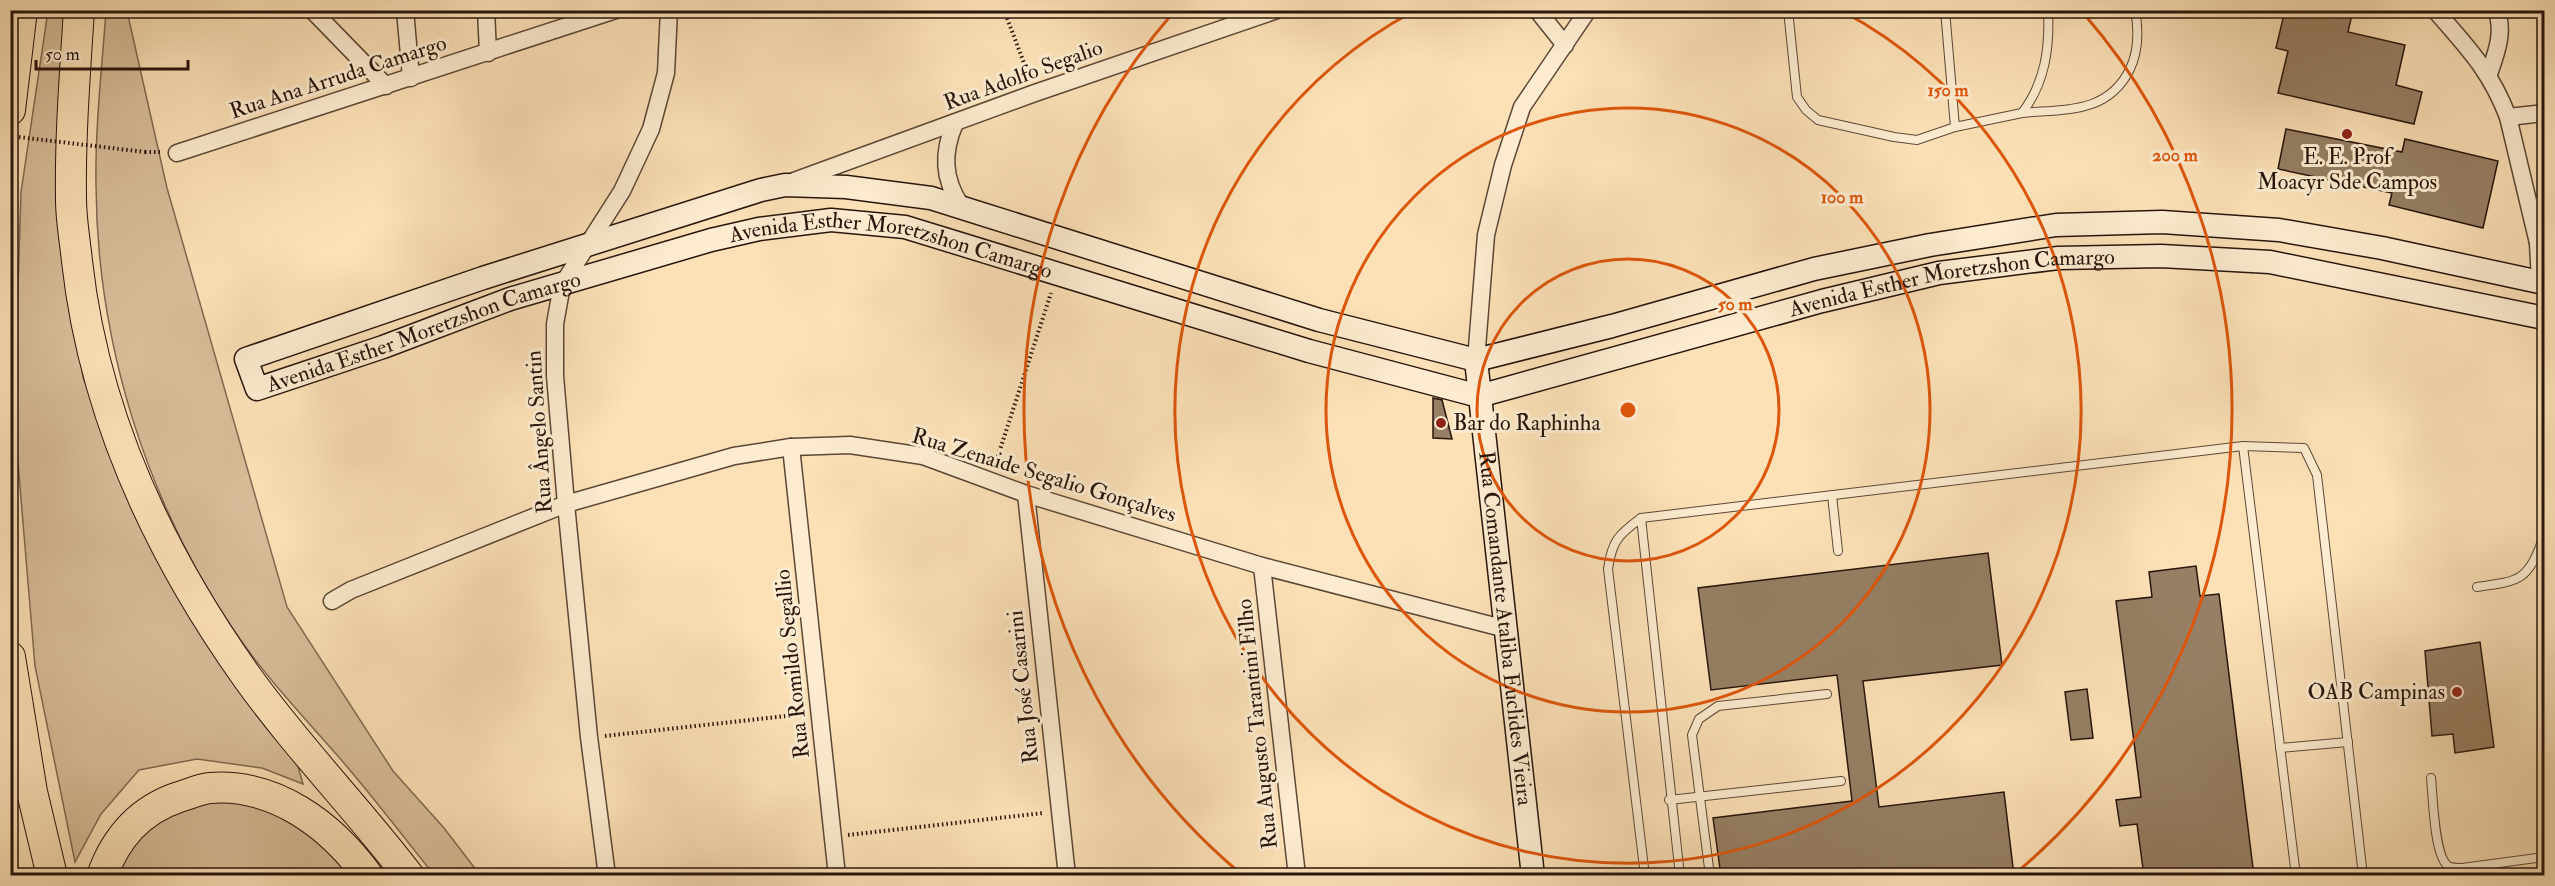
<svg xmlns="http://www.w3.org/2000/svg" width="2555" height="886" font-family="'IM FELL Double Pica',serif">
<rect width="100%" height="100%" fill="#fce1b7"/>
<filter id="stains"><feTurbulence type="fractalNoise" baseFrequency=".00333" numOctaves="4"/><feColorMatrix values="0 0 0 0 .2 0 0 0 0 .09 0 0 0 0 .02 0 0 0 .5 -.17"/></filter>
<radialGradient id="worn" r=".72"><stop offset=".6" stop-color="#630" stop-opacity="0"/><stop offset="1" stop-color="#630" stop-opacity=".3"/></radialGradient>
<g fill="#d8be9a" stroke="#806952" stroke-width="1.5">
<path d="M48,11h19l-5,226 21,140 47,126 167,260 6,21 -41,-16 -65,-9 -58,11 -38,44 -26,48 -40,-196 -21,-251 7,-223z"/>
<path d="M106,11h21l40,177 120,419 106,164 51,57 36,47h-46c-32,-40 -63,-81 -97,-120 -35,-40 -72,-79 -102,-123 -89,-131 -138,-289 -139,-447 -1,-58 6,-117 10,-174z"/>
<path d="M203,796l58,5 67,42 23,33h-238l29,-52z"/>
</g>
<g fill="#967f64" stroke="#27140b" stroke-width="1.5">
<path d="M2285,10h68l-5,22 57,13 -9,40 26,7 -8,32 -136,-31 10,-42 -12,-3z"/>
<path d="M2286,129l116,23 3,-13 93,22 -15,67 -94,-23 3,-12 -114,-24z"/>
<path d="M1433,398l9,2 10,39 -19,-1z"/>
<path d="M1988,553l14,112 -139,16 16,126 125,-15 10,84h-293l-8,-58 139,-17 -15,-126 -126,15 -13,-102z"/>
<path d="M2196,566l4,30 19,-2 35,282h-110l-7,-52 -17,2 -4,-26 25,-3 -25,-196 36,-4 -3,-25z"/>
<path d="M2480,642l14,105 -39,6 -2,-19 -21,2 -7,-85z"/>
<path d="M2087,689l6,49 -22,2 -6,-48z"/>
</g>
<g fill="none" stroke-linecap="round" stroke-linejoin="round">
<g stroke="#5c4736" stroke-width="10">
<g id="lane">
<path d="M1788,10l9,87 9,13 12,10 76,17 23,3 38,-13 67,-14c23,-30 28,-65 26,-103"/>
<path d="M1945,10l10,117"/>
<path d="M2022,113c43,-4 86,1 108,-44 9,-19 9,-38 5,-59"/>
<path d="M2243,446l53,430"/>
<path d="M1832,495l6,56"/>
<path d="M1641,518l39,358"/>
<path d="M2477,587c45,-6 51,-7 67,-51"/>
<path d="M2280,748l68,-6"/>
<path d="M2431,778c2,18 3,78 17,88 4,2 9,2 14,2l82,-11"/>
<path d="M1669,800l172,-19"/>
<path d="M1645,876l-37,-307c4,-28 10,-34 33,-51l602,-72 61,2 13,27 46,401"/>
<path d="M1710,876l-18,-141 7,-16 19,-13 109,-12"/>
</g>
</g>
<g stroke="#5c4736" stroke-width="19">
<g id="street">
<path d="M312,10l74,76"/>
<path d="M405,10l6,68"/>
<path d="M486,10l2,43"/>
<path d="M1537,10l28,35"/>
<path d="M2435,10c33,38 55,60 73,107l30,126"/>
<path d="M2489,74c7,-20 16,-43 7,-64"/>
<path d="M2508,117l36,-4"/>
<path d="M955,123c-13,30 -12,56 6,83"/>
<path d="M177,153l439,-143"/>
<path d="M794,181l241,-88 242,-83"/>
<path d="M2540,282l-2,-39 6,-42"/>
<path d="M1476,360l10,-125 17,-70 19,-58 66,-97"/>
<path d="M791,447l46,429"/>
<path d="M1026,494l41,382"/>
<path d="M1262,566l35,310"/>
<path d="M332,601l19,-11 215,-86 168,-48 57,-9 59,-2 73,11 103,38 236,72 244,63"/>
<path d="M607,876l-18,-139 -23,-233 -11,-128v-52l7,-39 60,-94 29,-62 15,-56 3,-63"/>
</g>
</g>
<g stroke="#27140b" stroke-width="25">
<g id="secondary">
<path id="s1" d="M2544,283l-162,-35 -103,-18 -117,-8 -106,3 -126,20 -116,24 -202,57 -136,34 -157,-40 -388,-122 -85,-11 -61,-2 -24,5 -278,88 -237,81 11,30 126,-42 127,-48 201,-59 48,-11 72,-9 74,7 404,124 170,45 343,-95 117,-28 119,-15 103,-2 109,6 274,56"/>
<path id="s2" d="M1476,360l57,516"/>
</g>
</g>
<g stroke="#27140b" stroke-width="32">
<g id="highway">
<path d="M79,10c-4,63 -9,126 -8,189 0,21 4,42 6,62 17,154 81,291 170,416 50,70 110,131 162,199"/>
<path d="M10,110l12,-100"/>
<path d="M10,657l22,135 20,84"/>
<path d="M102,876c14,-39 38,-66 77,-79 10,-3 21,-8 31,-9 65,-5 121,37 158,88"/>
</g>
</g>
<g stroke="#27140b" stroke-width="4" stroke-dasharray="1.5 3" stroke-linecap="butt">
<path d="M1004,10l26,69"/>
<path d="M145,152h17"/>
<path d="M995,465l56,-172"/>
<path d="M605,736l199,-22"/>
<path d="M848,835l195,-22"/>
</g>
<use href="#lane" stroke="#fdecd0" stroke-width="8"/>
<use href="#street" stroke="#fdecd0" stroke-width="16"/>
<use href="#secondary" stroke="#fdecd0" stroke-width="22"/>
<use href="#highway" stroke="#fce1b7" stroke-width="30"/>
<path stroke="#27140b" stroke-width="4" stroke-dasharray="1.5 3" stroke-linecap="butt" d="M10,136l135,16"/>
</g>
<g fill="none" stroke="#de560c" stroke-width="3">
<circle cx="1628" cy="410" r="151"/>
<circle cx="1628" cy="410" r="302"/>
<path d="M1844 12A453 453 0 1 1 1412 12"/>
<path d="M1240 873A604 604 0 0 1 1172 14M2084 14A604 604 0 0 1 2016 873"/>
</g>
<g fill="#8f2418" stroke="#fdecd0" stroke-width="2">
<circle cx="2347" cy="134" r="6"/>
<circle cx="1441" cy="423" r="6"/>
<circle cx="2457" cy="692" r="6"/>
</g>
<g text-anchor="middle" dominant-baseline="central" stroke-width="6" stroke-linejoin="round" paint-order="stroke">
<g font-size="22" fill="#27140b" stroke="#fdecd0">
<text transform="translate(1023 75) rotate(-20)">Rua Adolfo Segalio</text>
<text transform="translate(338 77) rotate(-18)">Rua Ana Arruda Camargo</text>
<text stroke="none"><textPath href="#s1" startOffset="3066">Avenida Esther Moretzshon Camargo</textPath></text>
<text stroke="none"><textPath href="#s1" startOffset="4164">Avenida Esther Moretzshon Camargo</textPath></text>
<text stroke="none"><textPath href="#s1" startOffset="2580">Avenida Esther Moretzshon Camargo</textPath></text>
<text transform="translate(539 432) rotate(-94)">Rua Ângelo Santin</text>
<text transform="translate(1044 475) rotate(17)">Rua Zenaide Segalio Gonçalves</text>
<text stroke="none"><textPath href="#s2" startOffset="270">Rua Comandante Ataliba Euclides Vieira</textPath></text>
<text transform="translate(792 664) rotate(-96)">Rua Romildo Segallio</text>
<text transform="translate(1023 687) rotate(-96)">Rua José Casarini</text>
<text transform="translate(1257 724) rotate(-96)">Rua Augusto Tarantini Filho</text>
</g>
<g font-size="22" fill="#27140b" stroke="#fdecd0">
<text x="2347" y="157">E. E. Prof<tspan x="2347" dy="25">Moacyr Sde Campos</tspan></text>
<text x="1453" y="423" text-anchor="start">Bar do Raphinha</text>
<text x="2445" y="692" text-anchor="end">OAB Campinas</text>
</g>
</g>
<circle cx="1628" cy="410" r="9" fill="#de560c" stroke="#fdecd0" stroke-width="3"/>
<g font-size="18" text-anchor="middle" font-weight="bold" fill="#de560c" stroke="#fdecd0" stroke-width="6" stroke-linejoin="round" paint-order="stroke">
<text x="1948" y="96">150 m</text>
<text x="2175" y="161">200 m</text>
<text x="1842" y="203">100 m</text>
<text x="1735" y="310">50 m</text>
</g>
<rect width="2555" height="886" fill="none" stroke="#fce1b7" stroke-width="36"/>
<rect x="12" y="12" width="2531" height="862" fill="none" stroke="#27140b" stroke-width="3"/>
<rect x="18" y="18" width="2519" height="850" fill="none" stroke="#27140b" stroke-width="1.5"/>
<path d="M36 60v9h152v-9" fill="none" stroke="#27140b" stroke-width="3"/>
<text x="45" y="60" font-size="18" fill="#27140b" stroke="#fdecd0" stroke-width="4.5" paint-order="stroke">50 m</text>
<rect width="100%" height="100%" filter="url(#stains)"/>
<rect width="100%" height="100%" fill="url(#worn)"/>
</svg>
